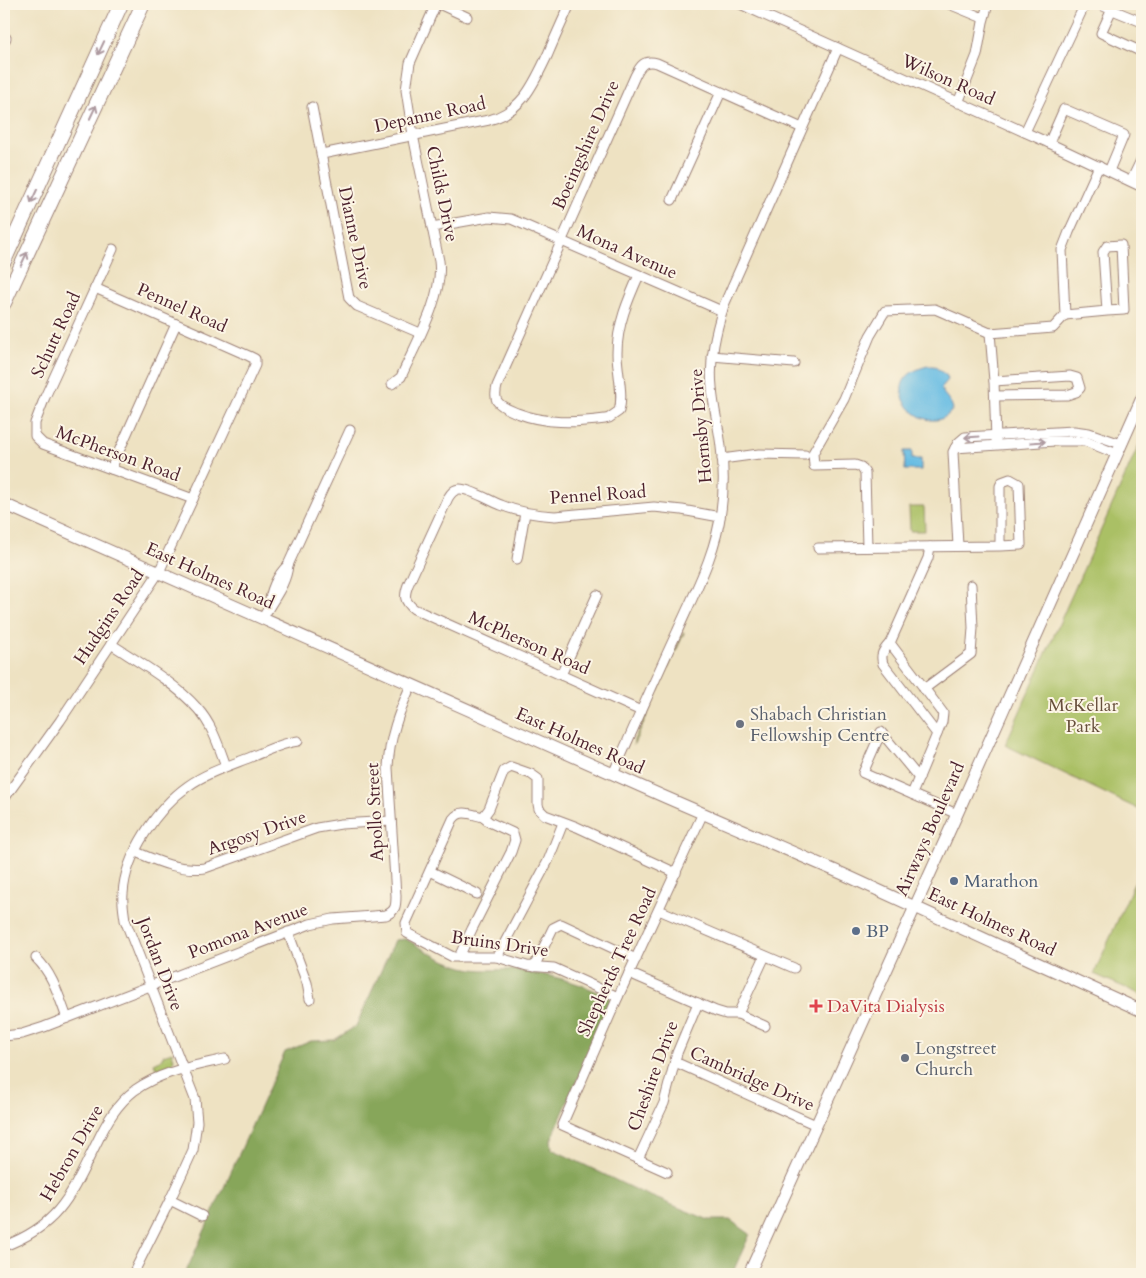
<svg xmlns="http://www.w3.org/2000/svg" width="1146" height="1278" font-family="Cardo,serif">
<rect width="100%" height="100%" fill="#fcf5e5"/>
<filter id="ink" filterUnits="userSpaceOnUse"><feTurbulence type="fractalNoise" baseFrequency=".02" numOctaves="2"/><feDisplacementMap in="SourceGraphic" scale="10" xChannelSelector="R" yChannelSelector="G"/><feConvolveMatrix kernelMatrix="1 2 1 2 8 2 1 2 1" color-interpolation-filters="sRGB"/></filter>
<filter id="wash" filterUnits="userSpaceOnUse"><feTurbulence type="fractalNoise" baseFrequency=".0096" numOctaves="4" result="noise"/><feDisplacementMap in="SourceGraphic" scale="20" xChannelSelector="R" yChannelSelector="G"/><feGaussianBlur stdDeviation="1.12" result="paint"/><feColorMatrix in="noise" values="0 0 0 0 0 0 0 0 0 0 0 0 0 0 0 0 0 1.4 0 .05"/><feComposite in="paint" operator="in"/></filter>
<g filter="url(#wash)">
<rect width="100%" height="100%" fill="#eee2c2"/>
<g fill="#aac065" stroke="#7a7048">
<path d="M1142,438v373l-137,-66z"/>
<path d="M909,507h15l1,24h-15z"/>
<path d="M683,633h1l-51,113 1,-6z"/>
<path d="M1142,865v130l-48,-21z"/>
<path d="M172,1052l2,7 -2,6 -14,8 -4,-10 8,-4 1,-4z"/>
</g>
<path fill="#87a65a" stroke="#686242" d="M406,939c21,12 42,26 66,30 14,2 28,0 42,1 33,4 69,12 98,30l-61,140 1,9 86,42 71,29h21l20,14 -18,40h-547l100,-222 26,-11 23,-1 22,-14 39,-86z"/>
<g fill="#66bce3" stroke="#586e87">
<path d="M928,366h6l13,10 1,4 -7,8c2,8 10,11 12,21 -25,37 -86,-29 -25,-43z"/>
<path d="M904,451h8v8h9v11h-16z"/>
</g>
</g>
<g filter="url(#ink)">
<g fill="none" stroke-linecap="round" stroke-linejoin="round">
<g stroke="#9c8076" stroke-width="11">
<g id="minor">
<path d="M439,4l28,13"/>
<path d="M740,4l309,139 93,44"/>
<path d="M949,4l34,14"/>
<path d="M1098,4l44,18"/>
<path d="M1112,9l-11,24 41,19"/>
<path d="M4,42l2,-4"/>
<path d="M958,103l19,-48 6,-33 5,-18"/>
<path d="M312,107l37,191 8,8 63,27"/>
<path d="M1025,132l60,-128"/>
<path d="M1049,143l15,-34 60,26 -15,36"/>
<path d="M322,154l167,-34c34,-9 45,-37 59,-66 7,-17 15,-34 22,-50"/>
<path d="M1131,181l11,-23"/>
<path d="M672,200l49,-108"/>
<path d="M432,227l57,-10 22,2 211,92"/>
<path d="M113,249l-68,148 -10,26v13l8,8 150,55"/>
<path d="M639,275c-11,25 -22,50 -22,78 0,18 7,42 2,58l-10,7 -4,1c-31,4 -59,5 -88,-6 -7,-3 -16,-6 -20,-12 -2,-4 -1,-11 0,-15l138,-310c5,-10 9,-17 22,-13l145,65"/>
<path d="M1065,315l42,-4 -4,-59 4,-6 14,-1 3,65 -17,1"/>
<path d="M990,333l4,48 2,59"/>
<path d="M712,356l82,7"/>
<path d="M994,381l76,-5 7,2 3,10 -4,4 -9,3 -72,1"/>
<path d="M392,384l9,-7c14,-32 43,-81 38,-116l-26,-126 -7,-45 4,-27 26,-59"/>
<path d="M955,448l100,-7h30l32,13"/>
<path d="M722,459l37,-5 46,1"/>
<path d="M111,469l65,-145"/>
<path d="M958,546l-5,-94 5,-9 7,-6 109,-6 15,2 32,11"/>
<path d="M867,547l-2,-74 -4,-6 -6,-2 -41,1 -1,-13 31,-54 26,-63 15,-25 50,-2 55,24 63,-5 12,-13 -3,-65 7,-18 30,-66"/>
<path d="M818,548l182,-2 21,-1 -2,-61 -9,-5 -8,3 -2,4v60"/>
<path d="M517,559l8,-46"/>
<path d="M269,607c1,-16 8,-32 19,-42"/>
<path d="M263,618c9,-18 23,-32 25,-53l62,-135"/>
<path d="M890,643c-7,8 -10,11 -7,21l54,70"/>
<path d="M111,644c29,19 63,38 86,64 15,16 22,39 29,58"/>
<path d="M561,675l36,-80"/>
<path d="M924,689l47,-35 2,-26 -2,-43"/>
<path d="M641,711l-227,-102c-10,-8 -10,-13 -6,-24l40,-87c3,-5 6,-9 12,-9 11,0 30,12 41,16 17,7 35,10 54,11l99,-9 28,3 38,7"/>
<path d="M613,774c21,-47 42,-95 64,-142 17,-39 39,-78 44,-121 3,-21 3,-43 0,-64 -2,-20 -8,-40 -9,-60 -3,-28 4,-56 12,-82l114,-257"/>
<path d="M919,778l-38,-46 -18,41 94,41"/>
<path d="M912,794l30,-72 1,-9 -53,-70 38,-85 2,-11"/>
<path d="M4,799l56,-78 99,-149 96,-207v-6l-6,-3 -154,-68"/>
<path d="M136,852c23,10 43,19 69,16l112,-40 24,-4 50,-3"/>
<path d="M430,871l47,23"/>
<path d="M659,910l135,58"/>
<path d="M288,932l19,51 3,16"/>
<path d="M459,957l13,-28 39,-77 4,-12 -2,-7 -24,-11 -6,-5"/>
<path d="M497,957l51,-96 15,-38"/>
<path d="M36,958c17,16 23,39 31,60"/>
<path d="M534,967l19,-39 8,-4 75,35"/>
<path d="M629,973l87,38 10,3h12l27,12"/>
<path d="M618,997l-64,-29 -27,-2 -30,-9h-44l-46,-24 -1,-10 47,-104c8,-11 20,-4 30,-2l6,-8 15,-38 7,-4 20,7 7,5v25l1,5 6,6 32,12 99,46"/>
<path d="M738,1014l27,-58"/>
<path d="M4,1036l18,-2 22,-7 266,-103 23,-5 53,-4c10,-4 10,-10 10,-19l-8,-128c1,-30 11,-56 23,-83"/>
<path d="M675,1062l141,63"/>
<path d="M638,1159l26,-56 13,-50 21,-50"/>
<path d="M667,1172l-105,-47 56,-128 85,-184"/>
<path d="M170,1200l32,16"/>
<path d="M4,1246c57,-21 68,-54 93,-104 10,-21 20,-38 38,-52 26,-19 60,-24 90,-31"/>
<path d="M133,1274l37,-74 23,-50 4,-28 -2,-23 -70,-179c-1,-8 -3,-17 -2,-26 2,-39 34,-86 65,-108 18,-13 43,-21 63,-29 15,-6 30,-14 47,-16"/>
</g>
</g>
<g stroke="#9c8076" stroke-width="13">
<g id="major">
<path d="M4,504l661,293 178,77 299,137"/>
<path d="M749,1274l208,-460 185,-416"/>
</g>
</g>
<g stroke="#9c8076" stroke-width="16">
<g id="highway">
<path d="M4,261l117,-257"/>
<path d="M4,303l139,-299"/>
</g>
</g>
<use href="#minor" stroke="#fff" stroke-width="9"/>
<use href="#major" stroke="#fff" stroke-width="11"/>
<use href="#highway" stroke="#fff" stroke-width="14"/>
</g>
<defs><path id="oneway-shaft" d="M-6 0H5M1.5-3L5.5 0L1.5 3" fill="none" stroke-width="1.6" stroke-linecap="round" stroke-linejoin="round" transform="scale(1.25)"/></defs>
<g stroke="#ae9aa0">
<use href="#oneway-shaft" transform="translate(101 48) rotate(115)"/>
<use href="#oneway-shaft" transform="translate(93 112) rotate(-65)"/>
<use href="#oneway-shaft" transform="translate(34 196) rotate(115)"/>
<use href="#oneway-shaft" transform="translate(24 259) rotate(-65)"/>
<use href="#oneway-shaft" transform="translate(972 437) rotate(176)"/>
<use href="#oneway-shaft" transform="translate(1038 442) rotate(-4)"/>
</g>
</g>
<g fill="#6b7280" stroke="#fcf5e5" stroke-width="2">
<circle cx="740" cy="724" r="5"/>
<circle cx="905" cy="1058" r="5"/>
</g>
<g fill="#5c6f8a" stroke="#fcf5e5" stroke-width="2">
<circle cx="954" cy="881" r="5"/>
<circle cx="856" cy="931" r="5"/>
</g>
<path fill="#e0444e" stroke="#fcf5e5" stroke-width="2" d="M813.5 998.5h5v5h5v5h-5v5h-5v-5h-5v-5h5z"/>
<g text-anchor="middle" dominant-baseline="central" stroke-width="4" stroke-linejoin="round" paint-order="stroke">
<g font-size="18" fill="#4a1f2b" stroke="#fcf5e5">
<text transform="translate(948 80) rotate(24)">Wilson Road</text>
<text transform="translate(430 115) rotate(-12)">Depanne Road</text>
<text transform="translate(586 145) rotate(-66)">Boeingshire Drive</text>
<text transform="translate(442 194) rotate(78)">Childs Drive</text>
<text transform="translate(355 238) rotate(78)">Dianne Drive</text>
<text transform="translate(627 252) rotate(24)">Mona Avenue</text>
<text transform="translate(182 308) rotate(24)">Pennel Road</text>
<text transform="translate(56 335) rotate(-65)">Schutt Road</text>
<text transform="translate(701 426) rotate(-95)">Hornsby Drive</text>
<text transform="translate(118 454) rotate(20)">McPherson Road</text>
<text transform="translate(598 495) rotate(-4)">Pennel Road</text>
<text transform="translate(210 576) rotate(24)">East Holmes Road</text>
<text transform="translate(109 617) rotate(-56)">Hudgins Road</text>
<text transform="translate(529 643) rotate(24)">McPherson Road</text>
<text transform="translate(580 741) rotate(24)">East Holmes Road</text>
<text transform="translate(375 812) rotate(-93)">Apollo Street</text>
<text transform="translate(930 829) rotate(-66)">Airways Boulevard</text>
<text transform="translate(257 833) rotate(-19)">Argosy Drive</text>
<text transform="translate(992 922) rotate(25)">East Holmes Road</text>
<text transform="translate(248 931) rotate(-21)">Pomona Avenue</text>
<text transform="translate(500 944) rotate(8)">Bruins Drive</text>
<text transform="translate(617 962) rotate(-65)">Shepherds Tree Road</text>
<text transform="translate(160 964) rotate(69)">Jordan Drive</text>
<text transform="translate(653 1076) rotate(-70)">Cheshire Drive</text>
<text transform="translate(752 1079) rotate(24)">Cambridge Drive</text>
<text transform="translate(72 1153) rotate(-60)">Hebron Drive</text>
</g>
<g font-size="18" fill="#674f3c" stroke="#fcf5e5">
<text x="1083" y="705">McKellar<tspan x="1083" dy="21">Park</tspan></text>
</g>
<g font-size="18" fill="#5b616d" stroke="#fcf5e5" text-anchor="start">
<text x="750" y="714">Shabach Christian<tspan x="750" dy="21">Fellowship Centre</tspan></text>
<text x="915" y="1048">Longstreet<tspan x="915" dy="21">Church</tspan></text>
</g>
<g font-size="18" fill="#4e5e75" stroke="#fcf5e5" text-anchor="start">
<text x="964" y="881">Marathon</text>
<text x="866" y="931">BP</text>
</g>
<g font-size="18" fill="#be3a42" stroke="#fcf5e5" text-anchor="start">
<text x="827" y="1006">DaVita Dialysis</text>
</g>
</g>
<rect width="1146" height="1278" fill="none" stroke="#fcf5e5" stroke-width="20"/>
</svg>
